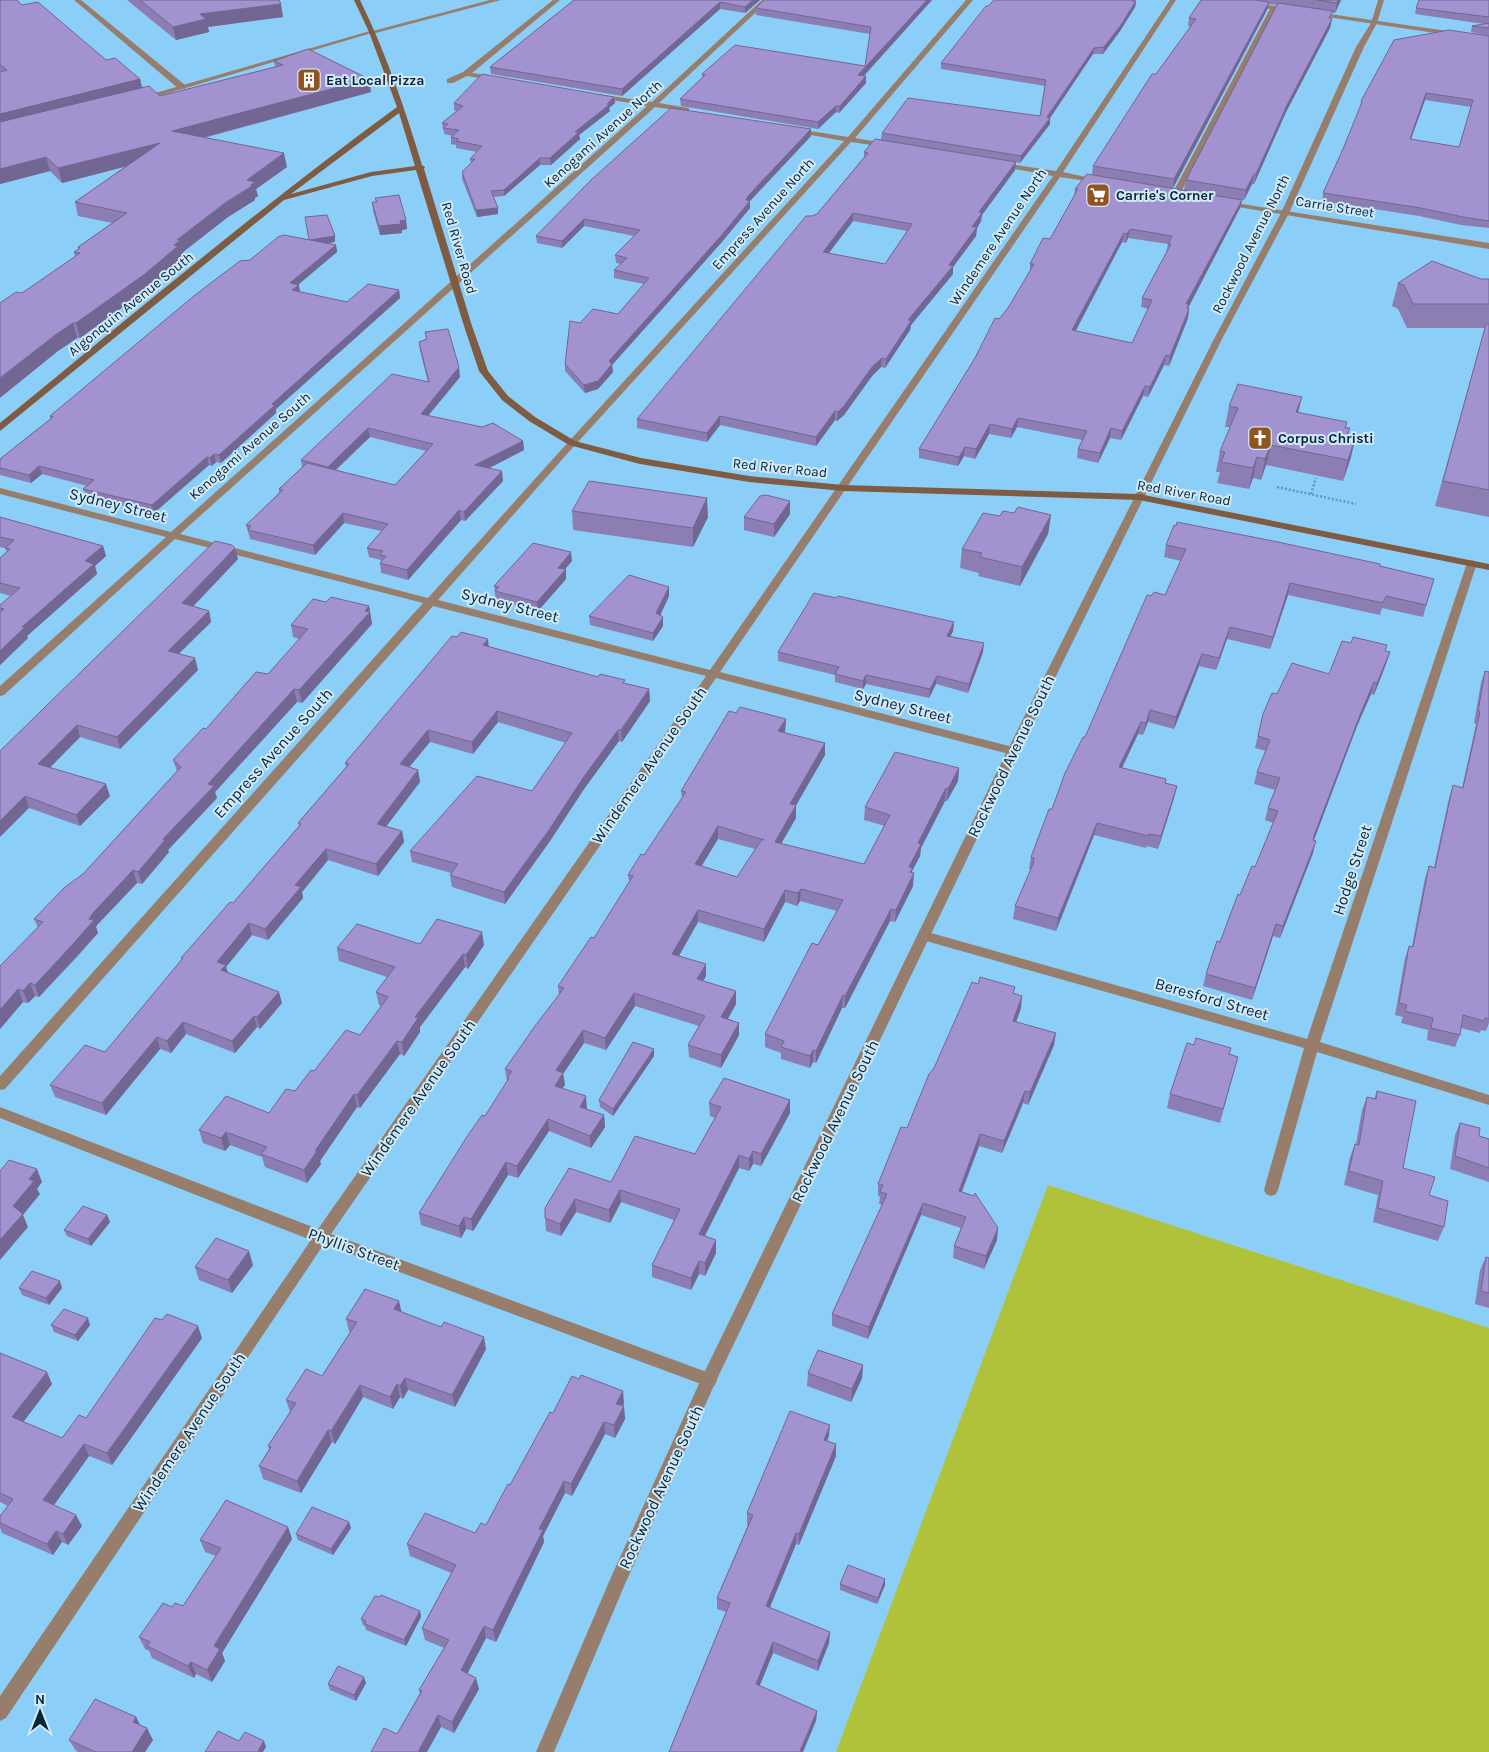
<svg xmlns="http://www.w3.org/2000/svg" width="1489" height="1752" font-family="Karla,sans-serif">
<rect width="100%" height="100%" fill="#8bcff8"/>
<path fill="#b0c13a" d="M1048,1185l441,143v424h-653z"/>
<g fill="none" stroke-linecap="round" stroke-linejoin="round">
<g stroke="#6097b8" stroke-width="2.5" stroke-dasharray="2 2" stroke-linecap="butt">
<path d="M1277,487l79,17"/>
<path d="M1311,494l5,-16"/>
</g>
<path fill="#977e6c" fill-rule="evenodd" d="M1271,7l5,1 -96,186 -7,2 -1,-2z"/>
<g fill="#977e6c" fill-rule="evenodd">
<path d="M74,0h7l104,85v4h-6z"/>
<path d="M490,0h11l-129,34 -3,-2z"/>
<path d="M553,0h7l-88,73 27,4v4l-32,-5 -14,7h-6v-4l16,-7z"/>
<path d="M762,0h7l-110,103 30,5v4l-34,-5 -475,427 248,64 133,-148 283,-309 -50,-9 -4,-2 1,-2 57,9 118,-137h7l-118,138 36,6v4l-40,-6 -284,312 -129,146 272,70 343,-494 -54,-10 -4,-2 1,-2 60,9 114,-171h6l-113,172 41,9 -4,2 -40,-6 -340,495 293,75 6,4 -6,4 -297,-77 -385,556 384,141 2,5 -2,5 -6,2 -385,-143 -318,474 -6,3v-25l311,-456 -311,-122v-11l318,122 388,-553 -273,-70 -428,483 -5,1v-14l423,-473 -248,-64 -171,156 -4,1v-10l166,-149 -166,-43v-6l171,44 476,-426 -47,-8h-3v-4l55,8z"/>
<path d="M1252,3l39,5 3,2 -3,2 -41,-6 -1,-1z"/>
<path d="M1316,12l173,25v4l-175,-26 -1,-1z"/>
<path d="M1223,201l266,42v6l-263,-44h-3z"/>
<path d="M1472,560l5,3 -157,479 169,53v10l-172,-53 -39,138 -2,4 -5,2 -5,-2 -2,-4 40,-142 -385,-109 -1,-3 6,-5 383,108 160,-476z"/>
</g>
<g fill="#977e6c" fill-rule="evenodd">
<path d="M1378,0h6l-7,23 -13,24 -75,166 -68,128 -202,410 -303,630 -91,203 -71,168h-18l76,-177 91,-200 304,-624 206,-410 68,-128 75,-166 15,-24z"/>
<path d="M370,31l5,1 -230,68 -7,-2z"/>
</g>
<path fill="#7f5b41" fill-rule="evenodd" d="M354,0h6c26,53 45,109 62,165l3,2 -1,2 48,157 16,45 20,25 27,21 40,24 66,17 108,18 94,9 296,9 350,70v6l-350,-70 -296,-9 -94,-9 -109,-18 -71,-19 -40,-24 -27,-21 -23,-29 -15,-45 -48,-156 -44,6 -88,24 -284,231v-8c131,-107 260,-216 397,-316l-28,-75zM399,113l16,53 -44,6 -80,22z"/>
</g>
<g fill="#8c7eb3" fill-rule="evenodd">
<path d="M0,0l22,5 84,55 34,19 2,8 18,9 115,-29 -1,-6 95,18 2,13 -167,46 83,29 -31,22 2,7 -3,2v2l-27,17 -45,35 1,3 -3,2 1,4 -33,27 -69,50h-3l-19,13 -36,-58 53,-36 -1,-5 4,-3v-2l34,-24 -34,-7 -3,-14 51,-36 -64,17 -12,-12 -50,13z"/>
<path d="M127,0h152l4,17 -75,10 1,5 -33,8z"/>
<path d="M574,0h186l-15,13 -25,-4 -98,87 -131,-22 -1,-7z"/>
<path d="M764,0h168l-68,76h2v7l-27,30 -3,-1 -18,17 -137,-23 -1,-7 22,-21v-4l163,-8 5,-32 -114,-19v-7z"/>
<path d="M994,0h142l-1,1h1l-1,6 -15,24 -17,23h-10l-43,64v6l-30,39 -5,-1v8l-33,45 -1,6 -4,7 -1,8 -23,31v7l-42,51 -1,5 -25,38 -4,-1 -9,9 -28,39 -7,6 -2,-1 -19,26 -96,-21 -13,17 -70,-14v-9l175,-203 5,-2 47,-57v-5l17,-13 1,-6 158,-17 5,-30 -104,-17v-6zM853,221l54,10 -22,33 -57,-11z"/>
<path d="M1201,0h140l-6,13h-3l-2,15 -44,84 -32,72h-2l-8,16h-2l-2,8 -51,98 -1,2 1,1 -1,9 -19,48 -5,-1 -16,32 -5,-1 -22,44 -11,-2 -12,25 -21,-5 1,-9 4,-9 -65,-13 -6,11 -22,-4 -14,25 -11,-3 -6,10 -39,-8v-9l80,-130 9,-11 22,-36v-8l20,-25 24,-43 1,-7 17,-15 1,-8 63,-92 35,-47 -3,-1 1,-8zM1268,4l9,1 -91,175 -2,10 -11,-2 94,-178zM1128,238l40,6 -2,9 -24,45 -1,9 7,2 -16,34 -57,-12 47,-89 4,1z"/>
<path d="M1489,0v36l-18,-4 1,-6 12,-2 -69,-10 1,-6z"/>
<path d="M1489,36v192l-28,-3 -42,-9 -97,-15 1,-8 20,-44 17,-40 1,-8zM1425,100l46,7 -12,40 -48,-8z"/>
<path d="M614,97l1,6 -6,5 1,3 -31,24 1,4 -29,26h-11l-36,31 -10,1 4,11v6l-21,3 -15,-38v-7l9,-9 -1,-4 7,-7 -21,-4v-3l-5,-1v-7l2,-1 -9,-2v-4h-1l-1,-7 15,-12 -3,-1v-7z"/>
<path d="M811,136l-61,65v7l-29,35 -109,122 1,7 -15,17 -13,4 -20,-22v-7l15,-41 38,-9 26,-30 -30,-6v-8l7,-6 -5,-1 -1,-8 19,-19 -50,-10 -22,22 -25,-5 -1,-7z"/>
<path d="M375,198l31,22 1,9 -5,1v3l-22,2 -7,-24 -1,-9h4z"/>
<path d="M335,236v6l-8,1 9,2 1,7 -39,32 2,8 47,10 52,-12 1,8 -124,111v4l-55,50 -5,-1 -4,4 -3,-1 -55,48 -68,-16 -3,-8 4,-3 -45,-12 -11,9 -31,-8v-16l50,-40v-3l200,-156 59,-20z"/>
<path d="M1481,279h8v238l-54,-11 50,-178h-78l-9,-19 -6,-3 6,-23z"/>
<path d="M425,332l35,45 -32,39 95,25 1,9 -35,18 14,13 -38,40 -4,-1 -53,60 -27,-7 -1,-10 1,-3 -12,-3 -2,-9 14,-17 -37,-8 -29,32 -65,-16 -4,-14 33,-32v-4l23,-22 -1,-7 127,-78 -8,-31 -1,-9 7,-3zM370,437l56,14 -31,34 -59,-15z"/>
<path d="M1229,406l69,6 52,16 -2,7 3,22 -8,24 -77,-16 -5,15 -8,-2 -4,11 -32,-6 3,-11h-4l4,-21 10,-24h-5z"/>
<path d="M572,511l136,6 -15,30 -120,-17z"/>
<path d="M1014,513l37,2 -3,19 -28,52 -42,-10 1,-3 -19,-5 2,-19 38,-33z"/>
<path d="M790,514l-16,23 -30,-7v-13z"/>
<path d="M0,517l103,29 3,10 -11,10 2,8 -70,62 1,2 -28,27v-60l11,-9 -11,-3v-35l7,-6 -2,-4 -5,-1z"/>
<path d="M1166,545l214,21 54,13 -11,38 -41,-9 -2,7 -92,-20 -18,54 -43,-10 -11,31 -17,-4 -25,63 -26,-7 -5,13 -5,-1 -16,34 44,11v5l8,14 -16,51 -11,-3 -1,2 -52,-13 -38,96 -43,-12 2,-13 16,-37h-2l2,-12 21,-48 99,-213 14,-1 16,-34 -17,-4z"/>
<path d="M238,559l-45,47 16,5 2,11 -32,32 19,16 -78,79 -40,-12 -30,31 60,28 -30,30 -51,-18 -29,-57z"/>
<path d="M572,561l-7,8 1,10 -28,32 -42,-10 -2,-15z"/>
<path d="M669,587v9l-9,20 3,10 -10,15 -63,-16 -1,-9z"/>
<path d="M836,598l118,24 -1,9 -3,6 33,15 -15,41 -32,-9 -7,14 -63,-14 -3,5 -28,-7v-7l-57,-14v-9z"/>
<path d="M326,602l43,4 3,18 -70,79 -5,-1 -82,90 2,6 -49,52 1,2 -27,32 -5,-1 -40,42 -1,2 2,6 -21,24 -38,40 -4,-1 -7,7 -5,-1 -23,27v-63l38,-38 -4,-9 49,-45 94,-103 -4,-11 95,-86 31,-35 -6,-2 -2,-12z"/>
<path d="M457,637l31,2v7l110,31 51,12 1,12 -28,41 -3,-1 -35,48 -34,52 -45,63 -53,-17 -2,-12 1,-2 -39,-11 -2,-11 122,-60 34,-48 -68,-21 -25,32 -43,-12 -21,25 9,3 2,12 -34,44 16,5 2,11 -26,34 -50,-16 -26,32 1,6 -35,42 -16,-5 -26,32 2,6 54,30 -22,26 -3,-2 -22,26 -49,-19 -15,19 -11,-4 -54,66 -51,-18 -5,-12 55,-33 77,-92 -1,-2 52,-55 66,-77 -1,-3 48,-56 -1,-4z"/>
<path d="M1385,651l5,1 -4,12 -12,31 -3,-1 -14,32 -43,114 -1,13 -33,85 -7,-2 -21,64 -49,-14 3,-12 34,-79 15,-28 18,-44 -8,-3 3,-12 7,-18 -21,-6 3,-12 9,-21 -11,-3 8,-34 14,-20z"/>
<path d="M1485,671l4,1v351l-3,8 -5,-1 -1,3 -19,-5 -1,7 -5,12 -28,-7 1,-10 -27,-7 2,-6 -8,-2 10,-57 4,-12h3l13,-68 4,-12 5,1 15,-69 4,-13 9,3 14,-64 -2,-1 7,-40z"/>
<path d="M736,713l50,6 -1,12 -1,2 41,10v12l-29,50v13l-15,26 83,20 21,-38 -21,-6 1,-13 94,-39 -1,13 -11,20h-2l-24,47 -1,8 -8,15 1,15 -18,36 -5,-1 -45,87h-3l-26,55 -3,-1 -3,6 -29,-9v-6l-16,-6v-13l53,-89 19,-34 -37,-10 -3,5 -12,-4 -21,40 -66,-20 -19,34 27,20 -3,5 33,10v13l-9,15 12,4v12l-18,33 -32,-11 -1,-12 11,-19 -64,-20 -29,44 -22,-7 -21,30 2,12 -3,3 25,21 17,6 1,12 -14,21 -42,-17 -31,47 -10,-3 -35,56 -7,-2 -5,9 -40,-13 -2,-12 66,-97 22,-34 -2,-13 54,-73 -1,-10 36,-48 35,-56 -1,-7 16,-20 38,-57 -1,-7zM718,839l37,10 -18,28 -36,-11z"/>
<path d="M420,944l64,1 -16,24 -3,-2 -45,60v5l-16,24 -4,-2 -40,54 -3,-1 -37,54 1,3 -14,19 -42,-16 -3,-10 -32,-12 -5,6 -22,-8 -4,-13 70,-17 26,-22 19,-20 46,-36 21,-29 -2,-1 -3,-13 11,-15 -48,-16 -2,-13z"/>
<path d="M1014,994l7,14 -5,14 38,23 -26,60 -5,-2 -21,50 -23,-7 -17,46 35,48 -13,29 -31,-11 1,-12 7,-18 -40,-13 -53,124 -36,-13v-12l50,-109 -3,-1 1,-7 -2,-1v-12l29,-56z"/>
<path d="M1229,1054l9,3 -18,66 -53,-15 3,-14z"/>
<path d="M654,1056l-41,60 -13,-9 -1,-7z"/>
<path d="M1377,1091l26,77 26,27 15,32 -6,14 -65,-19 5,-27 -34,-10 6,-28 5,-13h1l6,-34 5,-13 7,2z"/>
<path d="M790,1100v13l-29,53 -8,-2 -4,7 -10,-3 -34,68 11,4v13l-11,23 -6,-2 -8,16 -39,-13v-12l22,-45 -53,-18 -11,21 -34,-11 -15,24 -15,-5 -1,-13v-10l66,-26 84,-28 20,-36 -5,-2 -1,-13z"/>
<path d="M1460,1123l19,13 10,3v43l-39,-13 5,-34z"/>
<path d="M107,1215l3,7 -19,24 -24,-10 -3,-6z"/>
<path d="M1486,1257l3,1v50l-14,-4 5,-34z"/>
<path d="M253,1265l-21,28 -33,-13 -4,-13z"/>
<path d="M19,1288h43l-13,17 -27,-10z"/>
<path d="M401,1312l85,37 -31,58 -47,-17 -5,9 -3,-2 -7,12 -30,-12 -28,47 -3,-2 -31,51 -38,-14 -4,-13 10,-17 -1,-3 22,-34 -4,-12 36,-24 28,-44 -1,-1 -3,-12z"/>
<path d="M51,1325h39l-12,16 -24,-9z"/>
<path d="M202,1338l-90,127 -23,-9 -35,49 28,21 -14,19 -6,-3 -9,13 -51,-22 -2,-5v-12l8,-10 -8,-4v-149l52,31 -29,38 39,16 24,-20z"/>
<path d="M863,1365l-1,13 -11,24 -44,-16 1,-13z"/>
<path d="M624,1403l-1,3 2,13 -10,19 -10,-4 -33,62 -7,-3 -22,43 1,6 -48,100 -10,-4 -19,36 12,15 -25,44 -13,-6 -44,7 23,-41 -1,-3 25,-42 -19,-8 -3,-12 29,-55 -41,-17 -3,-12 68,-11 11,-8 67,-112z"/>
<path d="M829,1436l-2,5 9,15 -37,89 -3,-1 -27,64 61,24 -1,11 -11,28 -45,-18 -14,33 58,25 -1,10 -147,31 57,-140 -9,-3v-11l31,-73h-1v-12z"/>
<path d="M288,1527l4,12 -70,114 3,8 -13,21 -16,-8 -2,4 -42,-20 -3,-7 -4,-2 -6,-12 33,-30 11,-1 33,-50 -11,-4 -5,-12z"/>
<path d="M351,1528l-18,27 -35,-15 -2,-6z"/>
<path d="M840,1584l45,1 -8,19 -37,-14z"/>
<path d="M420,1611l1,6 -15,29 -40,-16 -1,-4 -2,-1 -2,-6z"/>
<path d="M366,1683l-10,18 -26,-11 -2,-6z"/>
<path d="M136,1717l4,8 13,15 -8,12h-67l-2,-1 -7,-11z"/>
</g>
<g fill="#726692">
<path d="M753,0h7l-15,13v-6z"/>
<path d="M927,0h5l-74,82v-7z"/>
<path d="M1338,0h3l-6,13 2,-10z"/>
<path d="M1136,1l-1,6 -15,24 -17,23 1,-7z"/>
<path d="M720,2v7l-98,87v-7z"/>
<path d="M1269,2l-2,8 -94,178 1,-9z"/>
<path d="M281,4l2,13 -75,10 1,5 -33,8 -3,-13 27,-13z"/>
<path d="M1332,19l-2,9 -44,84 -32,72 2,-10 32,-71z"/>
<path d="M1094,48l-1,6 -43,64v6l-30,39 1,-7z"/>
<path d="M866,76v7l-27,30 1,-7z"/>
<path d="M140,79l3,13 -143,37v-15z"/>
<path d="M369,79l2,13 -196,53 -3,-14z"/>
<path d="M1426,93l-1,7 -17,47 2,-8z"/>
<path d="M614,97l1,6 -6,5 1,3 -31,24 1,4 -29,26 -1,-7 25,-26z"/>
<path d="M836,106v6l-18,17v-7z"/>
<path d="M811,129v7l-61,65v7l-29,35 -109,122 1,7 -15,17 -13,4 -1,-8 162,-185 2,-4z"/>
<path d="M160,143l3,14 -101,26 -4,-15z"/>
<path d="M284,153l3,14 -31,22 2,7 -3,2v2l-27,17 -45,35 1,3 -3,2 1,4 -33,27 -69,50 -4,-15 98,-78 3,-5 70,-60z"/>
<path d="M46,157l4,14 -50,13v-15z"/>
<path d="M540,158v7l-36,31v-6z"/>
<path d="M1016,162l-1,8 -33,45 -1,6 -4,7 -1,8 -23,31v7l-42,51 -1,5 -25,38 1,-9 22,-39 41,-55 23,-38 7,-15z"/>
<path d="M1254,174l-2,10 -8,16 2,-10z"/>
<path d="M1242,200l-2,8 -51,98 -2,8 -1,-10z"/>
<path d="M498,208v6l-21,3 -1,-7z"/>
<path d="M853,213v8l-30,40v-9z"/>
<path d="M584,219v7l-22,22v-7z"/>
<path d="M406,220l1,9 -5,1v3l-22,2 -1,-9z"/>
<path d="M1130,229l-2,9 -2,5 1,-9z"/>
<path d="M1124,233l-2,9 -51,98 1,-10z"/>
<path d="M335,236v6l-25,4 -1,-6z"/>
<path d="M336,245l1,7 -45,38 -2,-7z"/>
<path d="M299,285l1,7 -8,-2z"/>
<path d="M399,290l1,8 -124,111v4l-55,50 -2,-8 53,-51z"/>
<path d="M1189,309l-1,9 -19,48 1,-10z"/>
<path d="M73,323l4,15 -19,13 -58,47v-20l54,-42z"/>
<path d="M1166,355l-2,10 -16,32 2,-10z"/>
<path d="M882,358l-1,9 -9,9 -28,39 -7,6 1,-9 34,-45z"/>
<path d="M459,367l1,10 -38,46 -1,-9z"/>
<path d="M1145,386l-2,10 -22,44 1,-9z"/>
<path d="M1302,397l-5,20 -1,-5z"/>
<path d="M835,411v9l-19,26v-9z"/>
<path d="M720,416v9l-13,17v-9z"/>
<path d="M1018,418l-1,9 -6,11 1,-9z"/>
<path d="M990,424l-1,10 -14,25 1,-10z"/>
<path d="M368,428l2,9 -41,39 -1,-9z"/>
<path d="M1111,428l-1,10 -12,25 2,-10z"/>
<path d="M1356,436l-5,21 -8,24 5,-21z"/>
<path d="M523,441l1,9 -48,25 -1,-10z"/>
<path d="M1271,445l-5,20 -5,15 4,-21z"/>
<path d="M965,447l-1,9 -6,10 1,-9z"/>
<path d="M214,454l2,8 -4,4 -2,-8z"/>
<path d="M207,457l2,8 -55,48 -2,-8z"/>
<path d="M1257,457l-4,21 -4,11 4,-21z"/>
<path d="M39,466l3,8 -11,9 -2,-8z"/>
<path d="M502,471l1,10 -38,40 -1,-9z"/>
<path d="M707,498l1,19 -15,30v-19z"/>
<path d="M790,501v13l-16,23v-13z"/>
<path d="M459,510l2,10 -53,60 -1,-10z"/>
<path d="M343,513l1,10 -29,32 -2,-10z"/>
<path d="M1051,515l-3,19 -28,52 2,-19z"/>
<path d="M103,546l3,10 -11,10 2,8 -70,62 1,2 -28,27v-14l22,-24 63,-66z"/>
<path d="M235,548l3,11 -53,56 -3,-12z"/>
<path d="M571,552l1,9 -12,14 6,-6v10l-28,32 -1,-9 21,-34z"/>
<path d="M1290,583l-2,12 -18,54 3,-12z"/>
<path d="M669,587v9l-12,26 -1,-9z"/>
<path d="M369,606l3,18 -70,79 -3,-13z"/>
<path d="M209,611l2,11 -41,40 -2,-11z"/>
<path d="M663,617v9l-10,15v-8z"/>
<path d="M954,622l-1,9 -7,14 1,-9z"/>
<path d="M1230,627l-3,12 -11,31 3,-12z"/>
<path d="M488,639l1,11 -6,-5z"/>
<path d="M984,643l-1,9 -15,41 1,-9z"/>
<path d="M1390,652l-4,12 -12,31 3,-12z"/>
<path d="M1202,654l-3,12 -25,63 2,-12z"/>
<path d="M195,658l3,12 -78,79 -3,-12z"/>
<path d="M866,675v9l-3,5v-8z"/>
<path d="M937,676l-1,8 -7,14 1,-9z"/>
<path d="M1374,682l-3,12 -14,32 -45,119 3,-12 45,-118z"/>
<path d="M294,689l3,13 -82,90 2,6 -49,52 1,2 -27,32 -4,-12 25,-33 45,-55z"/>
<path d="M649,689l1,12 -28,41 -1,-12z"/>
<path d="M1150,710l-2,12 -5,13 3,-12z"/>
<path d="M497,711l1,11 -25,32 -1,-12z"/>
<path d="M786,719l-1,12 -7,13v-13z"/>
<path d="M1141,722l-3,12 -22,46 3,-13z"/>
<path d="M77,725l3,12 -39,39 -3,-12z"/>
<path d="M428,730l2,12 -28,34 -2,-12z"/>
<path d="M618,730l1,11 -35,48 -34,52 -45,63 -1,-12 79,-114z"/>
<path d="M825,743v12l-31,54 2,-4v13l-21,36v-12l15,-38z"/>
<path d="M959,768l-1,13 -11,20 1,-12z"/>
<path d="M418,770l2,12 -41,54 -2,-12z"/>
<path d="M106,784l4,12 -30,30 -4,-11z"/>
<path d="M1177,786l-3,12 -16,51 3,-13z"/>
<path d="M946,788l-1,13 -24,47 -1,8 -8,15v7l2,-5 -1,13 -18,36 1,-12 13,-43 9,-24z"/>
<path d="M25,796l4,12 -29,29v-16z"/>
<path d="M1097,823l-3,12 -38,96 2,-13z"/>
<path d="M718,826v13l-23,38v-13z"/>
<path d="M402,831l2,11 -26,34 -2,-12z"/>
<path d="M1316,841l-3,12 -33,85 3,-12z"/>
<path d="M326,849l2,11 -26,32 1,6 -35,42 -3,-11 30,-44z"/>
<path d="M133,870l4,13 -40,42 -1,2 2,6 -59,64 -4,-12 54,-66 4,-6z"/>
<path d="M801,889l-1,12 -3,5 1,-13z"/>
<path d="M785,890v12l-21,40v-13z"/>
<path d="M891,909l-1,12 -45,87v-12z"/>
<path d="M698,910v12l-25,44 -1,-12z"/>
<path d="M249,923l3,12 -26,32 3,9 -5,6 -7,-20z"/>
<path d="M1276,924l-3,12 -21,64 3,-12z"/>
<path d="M482,932l2,13 -16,24 -2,-14z"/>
<path d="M463,954l2,13 -45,60v5l-16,24 -2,-14 13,-25z"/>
<path d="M706,964v12l-9,16v-13z"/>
<path d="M30,983l5,13 -7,7 -5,-12z"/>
<path d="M18,989l5,13 -23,27v-19z"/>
<path d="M736,991v13l-14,26 -1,-13z"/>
<path d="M279,992l3,11 -22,26 -3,-12z"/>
<path d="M634,993l1,13 -29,44 -1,-12z"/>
<path d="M843,995l-1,13 -26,55v-12z"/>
<path d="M1022,996l-1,12 -9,26 1,-13z"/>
<path d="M254,1016l3,11 -22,26 -3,-12z"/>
<path d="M183,1022l3,12 -15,19 -4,-12z"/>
<path d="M739,1023v12l-18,33v-13z"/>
<path d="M583,1030l1,13 -27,40 -1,-13z"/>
<path d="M1056,1033l-2,12 -26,60 2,-13z"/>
<path d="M157,1037l3,12 -54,66 -4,-12z"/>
<path d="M397,1041l3,13 -40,54 -3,-13z"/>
<path d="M654,1049v7l-41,60v-7z"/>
<path d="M813,1050v12l-3,6v-12z"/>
<path d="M563,1073l2,12 -9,13 -1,-12z"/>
<path d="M1025,1091l-2,12 -21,50 2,-12z"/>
<path d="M354,1094l3,13 -37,54 1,3 -14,19 -3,-13 11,-19z"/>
<path d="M586,1096l1,13 -6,10 -1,-12z"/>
<path d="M790,1100v13l-29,53v-12z"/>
<path d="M604,1115l1,12 -14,21 -1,-12z"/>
<path d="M548,1119l1,12 -31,47 -1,-12z"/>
<path d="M226,1132l4,13 -5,6 -4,-13z"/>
<path d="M980,1134l-1,12 -22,57 2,-12z"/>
<path d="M753,1151v13l-4,7v-12z"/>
<path d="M739,1155v13l-40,79v-13z"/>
<path d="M506,1162l2,13 -35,56 -2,-12z"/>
<path d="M37,1169l5,13 -5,7 3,5 -17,21 5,12 -28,33v-20l13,-34 16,-27z"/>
<path d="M620,1190l1,12 -11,21 -1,-13z"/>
<path d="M575,1199l1,13 -15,24 -1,-12z"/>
<path d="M923,1203l-2,12 -53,124 1,-12z"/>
<path d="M107,1215l3,7 -19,24 -3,-7z"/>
<path d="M464,1217l2,12 -5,9 -2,-12z"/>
<path d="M998,1228l-1,12 -13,29 2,-13z"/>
<path d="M716,1240v13l-11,23v-13z"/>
<path d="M249,1251l4,14 -21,28 -4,-13z"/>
<path d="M699,1261v13l-8,16v-12z"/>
<path d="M60,1281l2,7 -13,17 -3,-7z"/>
<path d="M399,1301l3,13 -8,-5z"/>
<path d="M88,1318l2,7 -12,16 -3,-6z"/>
<path d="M198,1326l4,12 -90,127 -5,-12z"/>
<path d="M484,1337l2,12 -31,58 -3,-12z"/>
<path d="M863,1365l-1,13 -11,24 1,-13z"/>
<path d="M47,1372l5,12 -34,45 -6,-12z"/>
<path d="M405,1378l3,12 -5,9 -3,-13z"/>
<path d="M397,1384l3,13 -7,12 -3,-12z"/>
<path d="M360,1385l3,12 -28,47 -4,-13z"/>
<path d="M623,1391l1,12 -6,13 -2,-12z"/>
<path d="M624,1406l1,13 -10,19 -1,-13z"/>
<path d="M604,1422l1,12 -33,62 -1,-12z"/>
<path d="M830,1425l-1,11 -6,15 1,-11z"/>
<path d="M328,1430l4,12 -31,51 -4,-12z"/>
<path d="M84,1444l5,12 -40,56 -6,-12z"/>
<path d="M836,1444v12l-37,89v-11z"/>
<path d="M564,1481l1,12 -22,43 1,6 -48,100 -3,-12 46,-101z"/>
<path d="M76,1515l6,11 -14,19 -5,-11z"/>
<path d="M349,1522l2,6 -18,27 -2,-6z"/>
<path d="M288,1527l4,12 -70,114 3,8 -13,21 -5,-12 7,-24z"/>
<path d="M56,1531l6,11 -9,13 -6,-11z"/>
<path d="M796,1533v11l-30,73v-11z"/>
<path d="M885,1579v6l-8,19 1,-6z"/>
<path d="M420,1611l1,6 -15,29 -2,-6z"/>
<path d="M484,1626l2,12 -23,44 -2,-12z"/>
<path d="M830,1632l-1,11 -11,28v-10z"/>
<path d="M773,1642v11l-17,42v-11z"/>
<path d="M191,1662l5,12 -2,4 -6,-12z"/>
<path d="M364,1677l2,6 -10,18 -2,-6z"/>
<path d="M476,1678l3,11 -25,44 -2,-11z"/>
<path d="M817,1711l-1,10 -13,31 -3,-1z"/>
<path d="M438,1715l3,12 -14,25h-9z"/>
<path d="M136,1717l6,12 -9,-7z"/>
<path d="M147,1728l6,12 -8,12h-13z"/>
<path d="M264,1741l2,6 -3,5h-5v-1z"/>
</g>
<g fill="#a392d0" stroke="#726692" fill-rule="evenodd">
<path d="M0,0h17l5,5 16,-3 68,58 9,-2 25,21 -140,35v-42l7,-2 -7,-5z"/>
<path d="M140,0h139l2,4 -81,10 6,5 -33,8z"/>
<path d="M574,0h179l-8,7 -25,-5 -98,87 -132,-22z"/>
<path d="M764,0h163l-69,75 8,1 -26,30h-4l-18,16 -138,-23 25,-24 -3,-1 33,-29 130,21 6,-39 -115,-19z"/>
<path d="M994,0h139l-1,1h4l-15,24 -17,22 -10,1 -47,69 3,1 -29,38 -139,-23 26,-35 132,18 6,-36 -105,-17 45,-57h2z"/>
<path d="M1201,0h54l14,2 -95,177 -81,-13 59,-92h4l40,-55 -7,-1z"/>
<path d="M1317,0h21l-1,3z"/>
<path d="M1419,0h70v17l-73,-9z"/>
<path d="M1278,3l55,8 -4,7 3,1 -44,84 -32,71h-2l-8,16 -60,-10z"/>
<path d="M1489,23v5l-17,-2z"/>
<path d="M1449,30l40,6v185l-26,-4 -42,-9 -98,-15 20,-44 19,-47 -1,-1 33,-61zM1426,93l47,7 -14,47 -49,-8z"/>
<path d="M308,49l61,30 -197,52 112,22 -37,27 8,2 -4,3 1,1 -27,17 -48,37h4l-7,5 4,1 -33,28 -69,49h-3l-19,13 -54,42v-75l16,-11 6,1 58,-40 -6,-1 6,-4 -2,-1 49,-34 -52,-11 85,-59 -102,25 -12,-11 -46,12v-47l149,-36 11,10 123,-31 -9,-4z"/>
<path d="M482,74l132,23 -7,7 2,1 -34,27h4l-29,26h-10l-36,32 -13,1 7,17 -22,2 -14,-38 13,-13h-5l12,-13 -26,-5 3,-2 -8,-2 8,-7 -16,-2 5,-4 -6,-1 21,-17 -9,-3z"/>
<path d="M671,108l140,21 -63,67 -2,4 4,1 -29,35 -112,125 3,3 -14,17 -14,4 -19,-21 5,-43 10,2 13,-14 25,5 31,-36 -35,-8 13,-12 -12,-3 25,-25 -56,-11 -22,22 -26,-5 55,-56z"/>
<path d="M875,139l141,23 -37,50 3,1 -10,14h5l-28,38 4,1 -45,54 3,1 -25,38 -4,-1 -10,9 -28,39 -6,6 -3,-1 -19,26 -96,-21 -13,17 -70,-14 169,-203h6l5,-2 11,-13 40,-48 -4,-1zM853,213l59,11 -27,40 -62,-12z"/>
<path d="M1087,174l155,26 -56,104h3l-2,4 2,1 -19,47 -4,-1 -16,32 -5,-1 -23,45 -11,-3 -11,25 -22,-4 9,-18 -69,-13 -6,11 -22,-5 -14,25 -11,-2 -6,10 -40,-8 56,-91 20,-40 4,1 9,-11 26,-44h-4l13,-26 7,1 28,-50h-3zM1130,229l42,7 -4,8h3l-29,54 10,2 -20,43 -60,-13 52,-97 3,1z"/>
<path d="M399,195l7,25 -6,1 1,3 -22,2 -7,-24h5l-2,-4z"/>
<path d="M327,215l8,21 -26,4 -4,-23z"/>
<path d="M284,235l52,10 -46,38 9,2 -7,5 55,12 21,-18 31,6 -127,114 3,1 -56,50 -5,-1 -4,4 -3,-1 -55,48 -69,-16 11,-9 -55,-14 -10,9 -29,-7v-9l53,-42 -3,-1 145,-121 45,-34 10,-1 28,-23z"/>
<path d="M1432,261l49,18h8v25h-76l-9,-19 -6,-2z"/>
<path d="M1486,324h3v166l-46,-9z"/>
<path d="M448,329l11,38 -38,47 61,13 11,-4 30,18 -48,24 27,6 -38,41 -5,-2 -52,60 -27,-7 6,-7 -6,-1 3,-4 -16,-3 21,-24 -45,-11 -30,32 -65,-15 3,-4 -5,-1 37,-35 -4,-1 28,-26 88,22 38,-41 -65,-16 -40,39 -27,-7 91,-86 37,8 -10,-40 8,-3 -2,-7z"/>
<path d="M1238,384l64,13 -6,15 51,10 -2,6h5l-3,6 9,2 -8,24 -77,-15 -6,14 -8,-2 -4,11 -32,-6 4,-10 -5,-1 18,-43 -9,-2z"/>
<path d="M589,481l118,17 -14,30 -121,-17z"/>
<path d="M766,495l24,6 -16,23 -30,-7 16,-21z"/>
<path d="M1018,507l33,8 -29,52 -42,-10 2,-4 -20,-4 21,-36 17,3 3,-5 11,2z"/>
<path d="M0,517l103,29 -18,15 9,3 -72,63h3l-25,24v-39l4,-3 -4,-1v-3l20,-17 -20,-5v-25l10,-9 -5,-1 9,-8 -14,-3z"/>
<path d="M1177,522l101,20 102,22v2l54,13 -8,26 -40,-9 -3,7 -93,-20 -17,54 -43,-10 -11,31 -17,-4 -26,63 -26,-7 -4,13 -5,-1 -22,45 47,12 -1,4 12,3 -16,50 -12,-2v2l-52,-13 -39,95 -43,-12 18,-42 1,-6 -3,-1 18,-48h3l13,-36 18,-36h2l62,-142 4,1 3,-4 11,3 21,-46 -20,-4 8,-20 2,1z"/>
<path d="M215,541l17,4 3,3 -53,55 27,8 -41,40 27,7 -78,79 -40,-12 -39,39 68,20 -30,31 -51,-19 -25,25v-70z"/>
<path d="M533,543l38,9 -13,16 8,1 -29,33 -42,-11 4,-4 -5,-1z"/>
<path d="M629,575l40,12 -13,26 7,4 -10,16 -64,-17z"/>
<path d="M814,593l22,5 2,-2 116,26 -7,14 37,7 -15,41 -32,-8 -7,13 -64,-14 -3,6 -28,-7 4,-7 -61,-15z"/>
<path d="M331,597l38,9 -4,5 5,1 -71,78 -5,-1 -86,95 6,2 -51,53 2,1 -27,32 -5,-2 -40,43 -4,6 5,1 -21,24 -38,41 -5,-2 -7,8 -5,-2 -18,21v-44l43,-44 -9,-3 31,-32 18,-13 98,-107 -8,-7 30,-32 3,1 50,-57 12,2 40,-45 -17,-4 22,-26 13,3z"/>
<path d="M461,632l27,7 -5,6 115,32 2,-3 25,6 -2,3 26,6 -28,41h-3l-35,48 -34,52 -45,62 -54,-17 8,-11 -48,-13 67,-75 55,15 40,-58 -75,-22 -25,31 -44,-12 -28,34 18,6 -41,54 25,7 -26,33 -50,-15 -31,36 6,2 -36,42 -16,-6 -32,39 9,3 -5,5 58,22 -22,25 -3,-1 -22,25 -49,-19 -16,19 -10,-4 -55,66 -52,-18 35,-40 20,7 78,-94h-2l49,-56 3,1 68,-79 -3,-1 51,-59 -4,-1 107,-127 5,1z"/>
<path d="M1353,637l34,8 -2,6 5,1 -13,31 -3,-1 -14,33 -45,118 -2,7 3,1 -33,85 -7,-2 -21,64 -49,-14 11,-33 3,1 18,-48 2,1 12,-29 3,1 23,-56 -10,-3 12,-30 -23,-6 13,-32 -12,-4 5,-22 9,-21 5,1 15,-31 37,11 13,-33 9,2z"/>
<path d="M1485,671l4,1v347l-4,-1 -1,3 -21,-6 -3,20 -29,-7 2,-10 -28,-7 2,-6 -8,-2 10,-57 4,1 16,-81 6,2 18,-83 10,3 17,-76 -2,-1z"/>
<path d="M740,707l46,12 -8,12 47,12 -35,61 6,1 -21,37 89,22 26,-49 -25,-8 30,-55 64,16 -11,21 -2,-1 -28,55 3,1 -12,23 4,1 -3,4 4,1 -18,37 -5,-1 -46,87 -2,-1 -27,56 -3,-1 -3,6 -29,-9 3,-6 -19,-7 47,-91 6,2 25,-45 -42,-11 -3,4 -13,-3 -21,39 -66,-19 -26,44 34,10 -9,15 39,12 -15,26 18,6 -18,32 -33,-10 17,-29 -71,-23 -29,45 -22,-8 -27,40 7,3 -8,13 31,10 -6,11 24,8 -14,21 -42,-17 -31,47 -11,-4 -35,57 -7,-2 -5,9 -40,-13 49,-78 14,-20 3,1 24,-38 -1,-1 4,-6 -7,-2 30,-43 29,-38 -6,-2 33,-49 3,1 39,-62 -5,-1 13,-21 3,1 42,-63 -5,-1 48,-80 7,2zM718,826l46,14 -2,-1 -25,38 -42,-13z"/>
<path d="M437,919l45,13 -16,23 -3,-1 -48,63 3,1 -16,24 -5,-1 -40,54 -3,-1 -39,57h2l-13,19 -43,-16 6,-7 -41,-15 -5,6 -22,-8 27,-34 43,17 17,-24 9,2 16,-21 3,1 32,-41 14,5 28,-38 -12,-5 19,-25 -58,-19 20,-24 63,20z"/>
<path d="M980,977l35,10 -2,6 9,3 -9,25 43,12 -26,59 -5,-1 -21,50 -24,-7 -21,57 15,5 1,-3 23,35 -12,28 -32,-10 12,-29 -43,-14 -54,124 -37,-13 55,-120 -7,-2 3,-7 -5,-1 23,-57 6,1 22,-54 5,-6 38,-86 6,2z"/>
<path d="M1196,1038l35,10 -2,6 9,3 -15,52 -53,-15 17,-51 7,2z"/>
<path d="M633,1042l21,7 -41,60 -14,-9z"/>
<path d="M724,1078l66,22 -29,54 -8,-3 -4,8 -10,-4 -40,79 17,6 -11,23 -6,-2 -8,17 -39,-13 28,-56 -60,-19 -11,20 -34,-11 -15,25 -15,-6v-10l24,-40 42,14 24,-46 60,18 26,-47 -12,-4z"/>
<path d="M1377,1091l39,10 -13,67 32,9 -6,18 19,6 -4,26 -66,-19 5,-27 -34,-10 6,-27 4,1 8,-48 9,2z"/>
<path d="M1460,1123l20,5 -1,8 10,3v29l-34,-12z"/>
<path d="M9,1160l28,9 -8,10 5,2 -21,25 10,8 -23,26v-69z"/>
<path d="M83,1206l24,9 -19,24 -24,-9z"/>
<path d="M216,1238l33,13 -21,29 -33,-13z"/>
<path d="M1486,1257l3,1v35l-8,-2z"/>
<path d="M32,1271l28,10 -14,17 -27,-10z"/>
<path d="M365,1289l34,12 -5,8 47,18 3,-5 40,15 -32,58 -47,-17 -5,8 -3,-2 -7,13 -30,-12 -29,46 -3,-1 -31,51 -38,-15 12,-19 -3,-1 28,-43 -10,-3 20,-31 16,7 35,-54 -11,-3z"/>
<path d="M64,1309l24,9 -13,17 -24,-10z"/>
<path d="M167,1314l31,12 -91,127 -23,-9 -41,56 33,15 -13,19 -7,-3 -9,13 -47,-21v-7l13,-17 -13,-6v-140l47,19 -35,45 50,21 17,-23 7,3 69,-100 7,2z"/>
<path d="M818,1350l45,15 -11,24 -44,-16z"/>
<path d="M581,1375l42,16 -7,13 8,2 -10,19 -10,-3 -33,62 -7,-3 -25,48 4,1 -50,100 -9,-4 -23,44 15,8 -24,44 -14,-7 -20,37h-47l13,-24 13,6 25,-43 -3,-1 30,-50 -27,-12 34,-63 -49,-21 18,-31 50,20 6,-10 5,2 22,-41 2,1 40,-73 3,1 19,-37 7,3z"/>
<path d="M790,1411l40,14 -6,15 12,4 -37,90 -3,-1 -30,73 64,26 -12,29 -45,-19 -17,42 61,27 -17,40 3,1h-134l61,-149 -13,-5 36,-83 -6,-2z"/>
<path d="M226,1500l62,27 -74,119 6,3 -13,21 -16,-8 -3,4 -41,-20 3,-4 -11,-5 24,-34 9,4 3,-4 8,3 38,-58 -21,-8z"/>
<path d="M312,1507l37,15 -18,27 -35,-15z"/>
<path d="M848,1565l37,14 -7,19 -38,-14z"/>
<path d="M381,1595l39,16 -16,29 -39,-16 1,-3 -5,-2 14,-23 4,1z"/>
<path d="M338,1666l26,11 -10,18 -26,-11z"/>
<path d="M95,1699l41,18 -3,5 14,6 -15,24h-36l-27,-12z"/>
<path d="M218,1731l21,10 6,-9 19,9 -6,10 2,1h-55z"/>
</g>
<defs>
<g id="building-square" transform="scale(1.25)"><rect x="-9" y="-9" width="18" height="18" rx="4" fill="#93531d" stroke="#d0eafb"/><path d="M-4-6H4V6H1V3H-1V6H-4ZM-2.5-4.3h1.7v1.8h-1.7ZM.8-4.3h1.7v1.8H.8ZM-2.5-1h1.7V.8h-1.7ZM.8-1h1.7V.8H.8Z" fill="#fff"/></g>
<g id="supermarket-square" transform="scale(1.25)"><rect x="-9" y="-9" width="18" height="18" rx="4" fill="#93531d" stroke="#d0eafb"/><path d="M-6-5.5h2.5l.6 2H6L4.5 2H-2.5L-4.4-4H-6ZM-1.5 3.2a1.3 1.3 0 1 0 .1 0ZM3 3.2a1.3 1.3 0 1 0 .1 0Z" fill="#fff"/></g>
<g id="church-square" transform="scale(1.25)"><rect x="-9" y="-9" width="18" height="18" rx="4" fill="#93531d" stroke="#d0eafb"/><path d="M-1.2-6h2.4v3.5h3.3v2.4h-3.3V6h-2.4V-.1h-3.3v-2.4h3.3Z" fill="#fff"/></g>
</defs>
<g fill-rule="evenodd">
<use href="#building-square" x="309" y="80"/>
<use href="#supermarket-square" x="1098" y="195"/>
<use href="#church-square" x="1260" y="438"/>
</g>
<g text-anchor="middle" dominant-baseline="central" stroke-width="4" stroke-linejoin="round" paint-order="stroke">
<g font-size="14" font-weight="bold" fill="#082534" stroke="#d0eafb" text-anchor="start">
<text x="326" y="80">Eat Local Pizza</text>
<text x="1116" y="195">Carrie's Corner</text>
<text x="1278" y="438">Corpus Christi</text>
</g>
<g font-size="14" fill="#082534" stroke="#d0eafb">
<text transform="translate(603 134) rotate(-42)">Kenogami Avenue North</text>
<text transform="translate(1335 207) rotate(9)">Carrie Street</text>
<text transform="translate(763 214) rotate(-48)">Empress Avenue North</text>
<text transform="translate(998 237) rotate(-56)">Windemere Avenue North</text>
<text transform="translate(1251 244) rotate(-63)">Rockwood Avenue North</text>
<text transform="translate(459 248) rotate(74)">Red River Road</text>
<text transform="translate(131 304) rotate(-39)">Algonquin Avenue South</text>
<text transform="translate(250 446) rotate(-41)">Kenogami Avenue South</text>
<text transform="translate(780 468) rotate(6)">Red River Road</text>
<text transform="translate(1184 493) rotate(10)">Red River Road</text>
</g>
<g font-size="16" fill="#082534" stroke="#d0eafb">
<text transform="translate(118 505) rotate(14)">Sydney Street</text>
<text transform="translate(510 605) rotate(14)">Sydney Street</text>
<text transform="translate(903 706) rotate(14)">Sydney Street</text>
<text transform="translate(273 753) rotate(-48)">Empress Avenue South</text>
<text transform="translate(1011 756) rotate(-64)">Rockwood Avenue South</text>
<text transform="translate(649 765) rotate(-55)">Windemere Avenue South</text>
<text transform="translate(1352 870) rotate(-72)">Hodge Street</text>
<text transform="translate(1212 999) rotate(16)">Beresford Street</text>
<text transform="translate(418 1098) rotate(-55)">Windemere Avenue South</text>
<text transform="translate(835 1121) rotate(-64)">Rockwood Avenue South</text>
<text transform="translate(354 1249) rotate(20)">Phyllis Street</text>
<text transform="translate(189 1432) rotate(-56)">Windemere Avenue South</text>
<text transform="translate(661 1487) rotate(-65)">Rockwood Avenue South</text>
</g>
</g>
<g transform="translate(40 1712)" stroke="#d0eafb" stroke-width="4" paint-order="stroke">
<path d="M0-4L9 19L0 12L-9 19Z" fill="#082534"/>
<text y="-8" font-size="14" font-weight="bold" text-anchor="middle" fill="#082534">N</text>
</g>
</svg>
